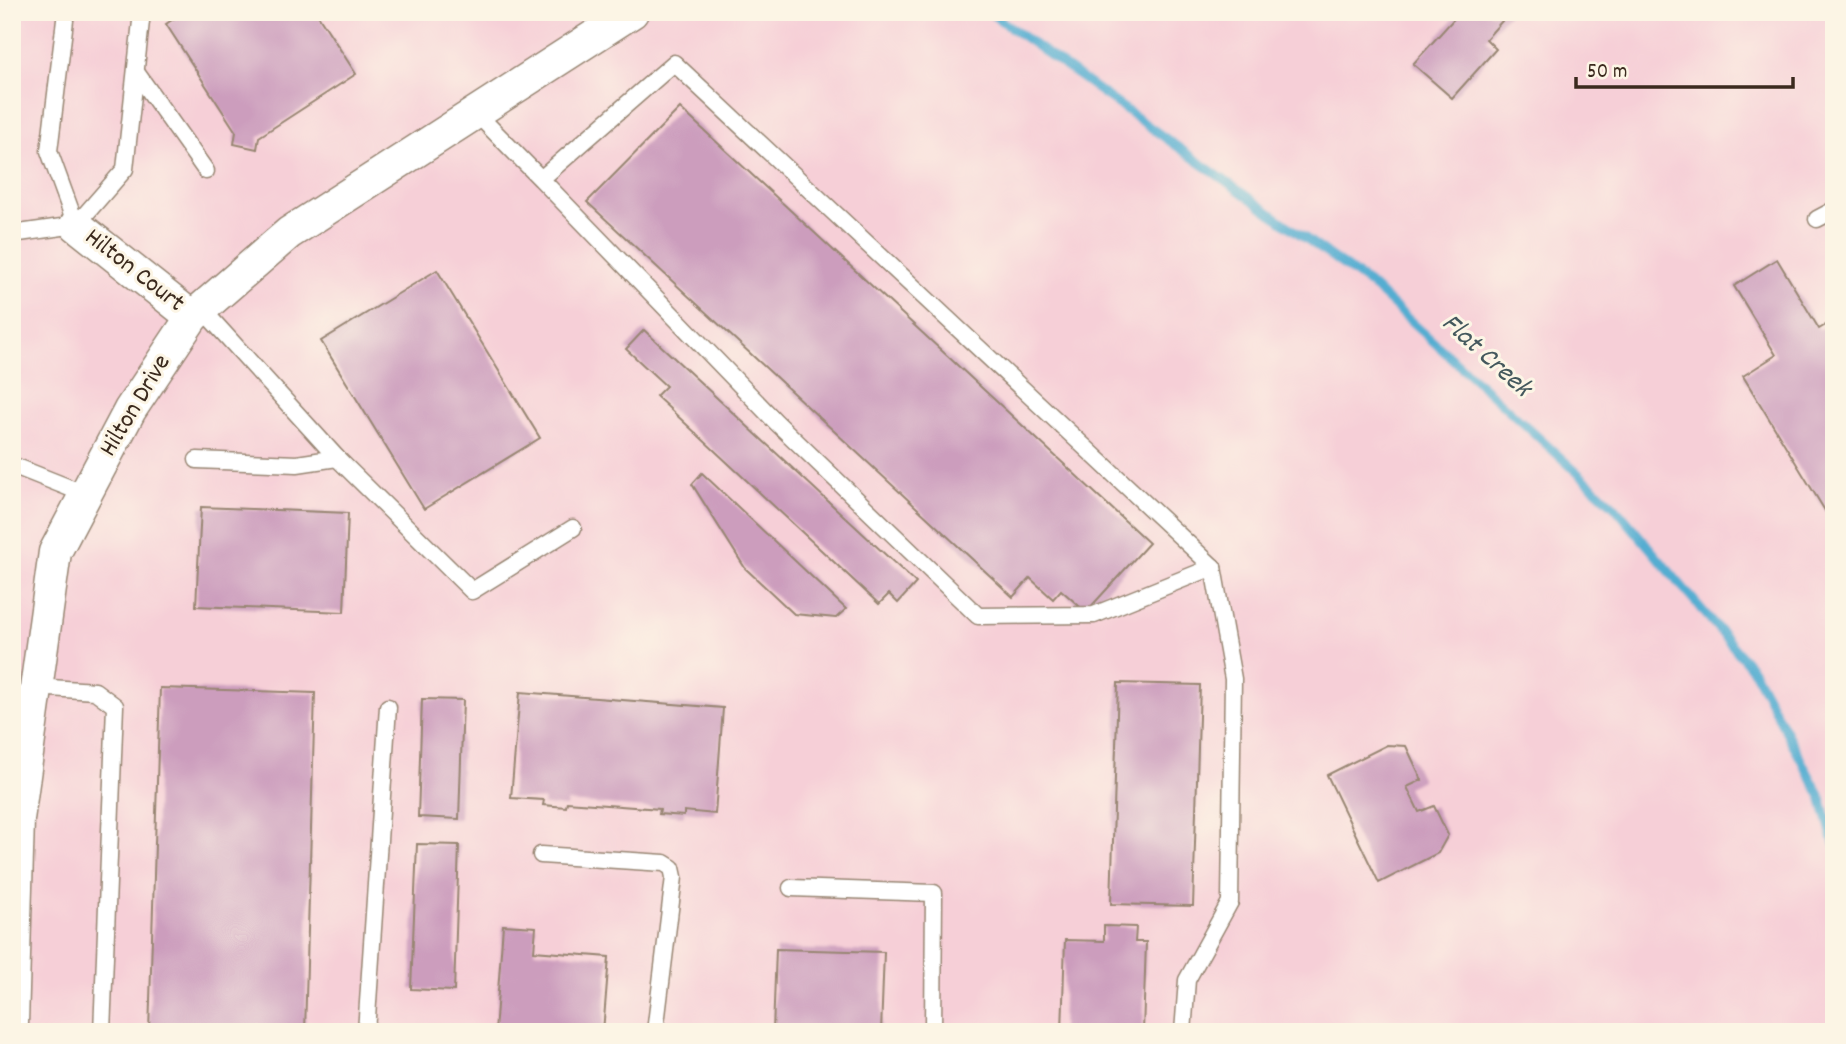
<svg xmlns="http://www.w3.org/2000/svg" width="1846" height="1044" font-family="Dekko,sans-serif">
<rect width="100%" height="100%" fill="#fcf5e5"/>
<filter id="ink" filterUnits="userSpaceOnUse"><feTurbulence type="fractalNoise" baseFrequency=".0143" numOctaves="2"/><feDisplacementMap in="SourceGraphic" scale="14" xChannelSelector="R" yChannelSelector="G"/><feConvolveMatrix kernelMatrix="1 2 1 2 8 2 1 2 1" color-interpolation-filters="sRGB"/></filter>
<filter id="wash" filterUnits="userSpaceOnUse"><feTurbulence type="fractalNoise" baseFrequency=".00686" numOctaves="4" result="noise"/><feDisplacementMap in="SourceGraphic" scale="28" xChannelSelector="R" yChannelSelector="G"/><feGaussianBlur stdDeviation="1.57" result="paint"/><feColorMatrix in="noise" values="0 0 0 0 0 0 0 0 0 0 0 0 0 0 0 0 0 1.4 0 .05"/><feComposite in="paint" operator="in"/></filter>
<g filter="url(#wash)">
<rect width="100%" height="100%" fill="#f5e3c8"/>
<rect fill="#f6cfd7" x="12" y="12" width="1822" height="1020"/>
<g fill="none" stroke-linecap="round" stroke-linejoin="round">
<path stroke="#54add1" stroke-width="9" d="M989,12l382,273 243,221 139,164 68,127 13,46"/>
</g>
<g id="blocks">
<g fill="#cc9dbd">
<path d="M184,12h132l40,62 -97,63 -2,12 -23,-5 2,-12 -70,-108z"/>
<path d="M1460,12h50l-24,27 10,10 -44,49 -39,-34z"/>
<path d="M680,108l469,435 -63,69 -25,-22 -8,9 -23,-21 -17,19 -426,-395z"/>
<path d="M1777,259l42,70 15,-9v190l-7,4 -84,-138 33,-21 -42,-69z"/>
<path d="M437,270l103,168 -116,71 -103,-168z"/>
<path d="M644,330l272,253 -18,20 -9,-9 -10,10 -223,-208 10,-10 -40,-37z"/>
<path d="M702,473l144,136 -10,9 -42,-4 -49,-46 -53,-84z"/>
<path d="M201,507l147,6 -4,99 -148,-6z"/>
<path d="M1118,683l82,2 -7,221 -82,-2z"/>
<path d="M160,688l155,5 -10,339h-156z"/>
<path d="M520,692l203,16 -8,106 -31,-3v5l-25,-2 1,-5 -93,-7 -1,5 -23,-2 1,-5 -33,-2z"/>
<path d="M422,699l41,1 -4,119 -41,-2z"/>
<path d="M1387,745l19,1 16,34 -15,7 12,25 15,-6 14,29 -10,18 -59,30 -52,-108z"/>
<path d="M417,844l42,1 -5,146 -43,-2z"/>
<path d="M503,925l33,2 -2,24 75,6 -6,75h-108z"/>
<path d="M1104,926l32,1 -1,15h11l-3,90h-81l3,-92 39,1z"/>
<path d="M776,949l108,3 -3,80h-108z"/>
</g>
</g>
</g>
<g filter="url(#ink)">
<use href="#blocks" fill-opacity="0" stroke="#988673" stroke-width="2"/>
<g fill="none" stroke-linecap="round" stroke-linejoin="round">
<g stroke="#988673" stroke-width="19">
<g id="lane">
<path d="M66,12l-17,139 27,74"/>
<path d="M136,72l70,99"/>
<path d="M475,112l66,67 133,-116 539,504 -119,48 -116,1 -202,-194 -235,-243"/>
<path d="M1817,219l17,-9"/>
<path d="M12,234l64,-9 49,-56 17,-157"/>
<path d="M202,309l135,149 135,133 101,-63"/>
<path d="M197,460l100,4 40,-6"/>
<path d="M12,465l73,29"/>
<path d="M35,687l60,4 20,15 -13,326"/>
<path d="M541,855l123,8 8,5 2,9 -19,155"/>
<path d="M791,888l143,5 -1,139"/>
<path d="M366,1032l22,-325"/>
<path d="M1183,1032l4,-52 43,-78 3,-223 -20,-112"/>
</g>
</g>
<g stroke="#988673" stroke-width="35">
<g id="street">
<path d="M76,225l116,92"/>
<path d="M12,1023l6,-204 37,-267 75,-142 62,-93 97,-84 343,-221"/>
</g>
</g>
<use href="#lane" stroke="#fff" stroke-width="16"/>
<use href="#street" stroke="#fff" stroke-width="32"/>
</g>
</g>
<g text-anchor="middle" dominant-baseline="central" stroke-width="6" stroke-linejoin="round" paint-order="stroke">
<g font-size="26" fill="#3b2a1e" stroke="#fcf5e5">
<text transform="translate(134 271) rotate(38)">Hilton Court</text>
<text transform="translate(136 406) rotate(-59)">Hilton Drive</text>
</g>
<g font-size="28" font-style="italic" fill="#44585d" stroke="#fcf5e5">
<text transform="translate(1485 357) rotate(42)">Flat Creek</text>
</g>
</g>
<rect width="1846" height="1044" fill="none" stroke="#fcf5e5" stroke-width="42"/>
<path d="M1576 77v10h217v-10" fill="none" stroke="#3b2a1e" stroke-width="3.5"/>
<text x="1587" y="77" font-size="21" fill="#3b2a1e" stroke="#fcf5e5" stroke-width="5" paint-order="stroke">50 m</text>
</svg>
